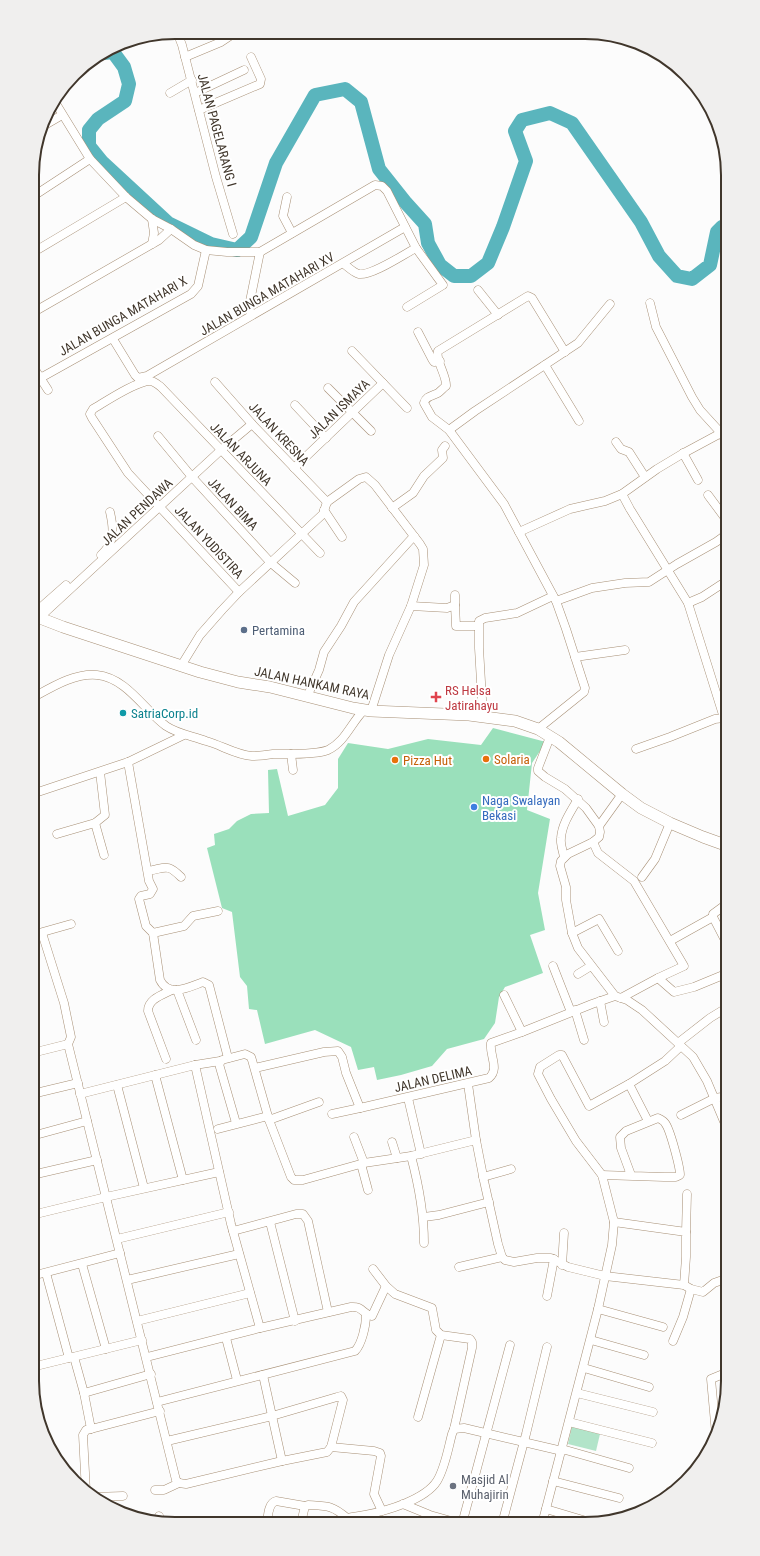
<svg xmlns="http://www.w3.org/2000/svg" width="760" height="1556" font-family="'Roboto Condensed',sans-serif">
<rect width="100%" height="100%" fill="#fcfcfc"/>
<path fill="#b2e4c9" d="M572,1426l28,8 -4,17 -28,-7z"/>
<path fill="#9ae0bb" d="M493,728l53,14 -14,21 -5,47 23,9 -12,74 7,37 -15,5 13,38 -38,14 -6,10 -4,26 -11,16 -37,10 -15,17 -31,9 -24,5 -3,-13 -16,3 -7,-23 -36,-17 -50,14 -8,-34 -8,-1 -2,-23 -7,-9 -8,-65 -10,-4 -15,-60 8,-3 -1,-11 15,-5 8,-8 14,-7 18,-1 -1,-43 9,-1 11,47 37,-11 13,-17v-29l10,-16 40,6 40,-10 53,6z"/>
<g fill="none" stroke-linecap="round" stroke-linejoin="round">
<path stroke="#5ab5bd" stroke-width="14" d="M104,53l9,-1 11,15 5,17 -4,17 -27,18 -9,11v16l13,16 66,61 43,21 26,6 14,-13 25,-74 39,-68 30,-6 16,13 18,67 27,34 19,21 3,19 12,22 14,11h17l17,-13 15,-36 23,-66 -11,-30 7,-11 28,-7 22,10 69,99 18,34 18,20 15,3 18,-14 7,-33 5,-5 6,-2"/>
<g stroke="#a89076" stroke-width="9">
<g id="minor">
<path d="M177,32l5,13 34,132 17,57"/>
<path d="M185,57l36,-15 9,-6v-4"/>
<path d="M170,93l22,-13"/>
<path d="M195,93l49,-23"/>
<path d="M55,102l35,57 36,38 26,22 19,10 23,16 12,5 21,2h33l115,-67 7,1 5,5 29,57 27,37 -36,22"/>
<path d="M199,110l61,-26 1,-5 -10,-22"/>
<path d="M43,126l19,-11"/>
<path d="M32,197l58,-38"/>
<path d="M287,197l-4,19 9,17"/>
<path d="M152,219l2,14 -2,11"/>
<path d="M32,253l94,-56"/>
<path d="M344,264c4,3 10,9 15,10 13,2 45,-20 57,-26"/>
<path d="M478,290l20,25"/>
<path d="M650,303l6,24 36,70 8,13 21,23 7,11"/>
<path d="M32,313l127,-73 12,-11"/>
<path d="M251,315l-2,-9 11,-54"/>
<path d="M418,332l14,27 2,3 6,-1"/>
<path d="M113,339l22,36 3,3 9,-2 258,-149"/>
<path d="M352,351l55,57"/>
<path d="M32,365l16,25"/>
<path d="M545,365l34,56"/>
<path d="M40,377l4,-1 147,-82 7,-8 8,-36"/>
<path d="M215,382l37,42 75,78"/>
<path d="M328,388l43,43"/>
<path d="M295,405l31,33"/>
<path d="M449,430l26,-19 103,-68 32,-39"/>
<path d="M158,436l34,41 79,86 24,20"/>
<path d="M616,442l5,7 8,3 16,25"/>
<path d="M683,453l15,27"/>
<path d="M294,468l89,-85"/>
<path d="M622,494l8,15 58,94 36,115 -9,1 -45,18 -34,12"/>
<path d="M708,495l20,27"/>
<path d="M327,502l32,-23 7,-2 9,8 45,59 3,5 1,16 -13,41 -22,49 -18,56"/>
<path d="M392,508l21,-15 11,-17 19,-18 -1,-8 3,-4"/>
<path d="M324,510l18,27"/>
<path d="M519,532l51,-23 35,-8 17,-7 35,-25 25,-15 39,-21"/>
<path d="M101,555c14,-13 13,-25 9,-43"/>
<path d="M239,592l-111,-119 -36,-55 -2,-4 3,-5c12,-7 43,-28 57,-28 4,0 7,3 11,6l159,166"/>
<path d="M455,595v10"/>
<path d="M556,601l36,-13 33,-5 24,-1 28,-18 39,-22 7,-5 5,-8"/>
<path d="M688,603l14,-6 26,-17"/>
<path d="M411,606l36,2 8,-3 1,21h22"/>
<path d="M32,615l34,-30"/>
<path d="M39,618l182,-168 31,-26"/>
<path d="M575,657l50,-7"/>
<path d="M181,666l19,-31 22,-25 17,-18 84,-78 4,-12"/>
<path d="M307,697l12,-27 5,-18 17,-26 13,-24 60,-66"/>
<path d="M718,697l10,-3"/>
<path d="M32,698c20,-11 42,-25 65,-23 30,3 47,35 69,51 12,8 27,10 40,15 15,4 30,14 46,15 7,0 15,-1 21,-2 14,0 43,1 55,-4 17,-8 23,-27 36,-40"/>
<path d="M483,716l-4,-68v-27l6,-3 32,-5 36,-17"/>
<path d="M538,729l46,-37 1,-4 -19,-59 -10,-28 -52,-97 -55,-74 -17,-13 -8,-14c2,-7 8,-7 14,-10 3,-2 5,-5 8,-7 1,-10 -11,-26 -8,-35l90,-55 4,2 33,54"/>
<path d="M550,737l-12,31v3l7,6 20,12 21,19 13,18 1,6 -1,5 -6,5 -25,12 -7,7 -1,5 6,21v13l6,33 6,15 37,48 12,4 15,10 51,47 14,24 21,50"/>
<path d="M291,754l2,16"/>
<path d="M128,762l21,119 4,8 -3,5 -9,2 -2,3 7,27 7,7 7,47c9,18 29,7 43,2l6,3 19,73"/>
<path d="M32,794l96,-32 56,-27"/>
<path d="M95,823l9,32"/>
<path d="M599,826l23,-32"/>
<path d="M57,834l38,-11 10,-8 -5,-43"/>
<path d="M593,842l5,11 36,28 50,85 -26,12 -37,20"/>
<path d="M564,857c-1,-6 -4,-13 -3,-19 1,-14 10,-27 17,-39"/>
<path d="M148,871c18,-3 19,-8 33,6"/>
<path d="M642,877l13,-18 15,-36"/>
<path d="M42,933l22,70 7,34 -3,7"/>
<path d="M153,933l31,-7 9,-10 25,-5"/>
<path d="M572,933l27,-14 19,32"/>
<path d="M32,935l39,-11"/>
<path d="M670,941l43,-24"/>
<path d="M728,946l-15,-29v-3l15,-11"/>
<path d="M553,966l18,46"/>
<path d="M578,974l13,-8"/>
<path d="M658,978l16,14 20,-5 34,-14"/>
<path d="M177,990l19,50"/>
<path d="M504,995l18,37"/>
<path d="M600,1001l4,21"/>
<path d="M575,1010l9,30"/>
<path d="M678,1043l32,-25 18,-11"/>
<path d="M32,1053l36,-9 108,436 3,3 7,1 96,-23 45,-9 4,-5 12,-47 -2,-4 -4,1 -65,19 -105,25"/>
<path d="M166,1059l-18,-48c0,-12 14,-16 24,-21"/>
<path d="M195,1065l36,159 29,104"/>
<path d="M255,1068l69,-16 14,-1 4,6 4,16 14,35 129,-30c11,-9 0,-23 2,-35l31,-11 70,-28 23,-8"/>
<path d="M155,1075l28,105"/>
<path d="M468,1084l8,56 8,41 14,63 4,13 3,3 9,2 23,-4h14l17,9 37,9 79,9 7,4 12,3 11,-9 14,-5"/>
<path d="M629,1084l19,37"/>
<path d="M117,1085l27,103"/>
<path d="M32,1094l46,-11"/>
<path d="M80,1094l115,-29 25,-4"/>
<path d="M408,1098l13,56"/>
<path d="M332,1114l28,-6"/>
<path d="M681,1115l34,-17 13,-2"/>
<path d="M269,1120l50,-18"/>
<path d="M236,1123l-17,-59 3,-4 23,-6 6,3 1,3 17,60 22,57 3,3h9l61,-17 47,-7 65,-16"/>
<path d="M218,1129l50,-13"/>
<path d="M32,1136l55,-15"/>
<path d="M354,1137l10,26"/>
<path d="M392,1142l5,16"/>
<path d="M411,1156c8,30 13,56 13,87"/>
<path d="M361,1164l7,26"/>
<path d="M32,1175l65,-15"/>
<path d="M602,1175l62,2h12l4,-2c0,-8 -10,-46 -15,-52 -1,-2 -5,-4 -7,-5l-32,13 -6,6 1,11 10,27"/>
<path d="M483,1177l28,-8"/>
<path d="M32,1215l74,-18 113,-25"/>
<path d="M424,1217l15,-2 50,-13"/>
<path d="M270,1222l25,99"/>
<path d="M614,1222l72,10v25l-2,28"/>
<path d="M233,1231l63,-17h7l5,7 20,91"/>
<path d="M686,1232l1,-38"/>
<path d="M117,1239l112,-27"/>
<path d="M82,1264l24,85"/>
<path d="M562,1265l2,-32"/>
<path d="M459,1267l43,-10"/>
<path d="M46,1273l23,85"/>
<path d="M32,1276l88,-23"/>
<path d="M127,1280l112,-26"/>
<path d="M547,1296l7,-37"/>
<path d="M598,1309l65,18"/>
<path d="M137,1321l113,-28"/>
<path d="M226,1338l11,42"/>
<path d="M591,1340l53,15"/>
<path d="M673,1341l10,-24 8,-28"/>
<path d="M74,1357l10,36 7,36 69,-18"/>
<path d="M147,1357l113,-29 91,-21c12,-1 11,7 21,9l14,-30"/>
<path d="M32,1358l4,8"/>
<path d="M32,1367l110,-27"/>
<path d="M584,1368l65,19"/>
<path d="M263,1375l19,86"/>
<path d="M84,1393l67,-19"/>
<path d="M577,1393l76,19"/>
<path d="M157,1402l198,-51c7,-7 11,-26 11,-36"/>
<path d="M418,1417l23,-82"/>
<path d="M569,1422l83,21"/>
<path d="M454,1429l10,-1 98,23"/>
<path d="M716,1434l-5,-55 17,-7"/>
<path d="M331,1447l43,4 6,2 1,3 -7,38 8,17"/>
<path d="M562,1449l67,19"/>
<path d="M553,1481l66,17"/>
<path d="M155,1490h9l15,-7"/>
<path d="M86,1492l-3,-57 3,-5 5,-1"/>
<path d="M669,1496l1,-5 6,-2"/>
<path d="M93,1497l30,-1"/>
<path d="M403,1504l27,11 32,9"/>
<path d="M546,1509l47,14"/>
<path d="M157,1523l2,-7"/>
<path d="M267,1523c1,-7 1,-20 9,-22l29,5"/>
<path d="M301,1523l4,-17 3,-1c19,1 24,0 39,13"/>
<path d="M339,1523c6,-7 17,-6 26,-8 21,-4 60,-15 72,-34 8,-13 11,-32 15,-47l2,-5 18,-81v-6l-2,-3 -29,-4 -5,-5 -4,-22 -37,-14 -9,-8 -13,-17"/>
<path d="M462,1524l48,-179"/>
<path d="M502,1524l24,-90 21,-87"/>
<path d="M542,1524l56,-215 14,-64 2,-23 -12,-47 -26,-34 -25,-42 -13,-25 2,-7 19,-12h3l27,51 40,-22 36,-23 16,-15"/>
</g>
</g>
<g stroke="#a89076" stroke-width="12">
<path id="major" d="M32,615l31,12 137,45 38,10 32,5 83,21 18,3 98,4 46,6 23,8 21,13 63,52 19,14 29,15 33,14 25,9"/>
</g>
<use href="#minor" stroke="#fff" stroke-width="8"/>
<use href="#major" stroke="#fff" stroke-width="11"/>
</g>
<circle fill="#5c6f8a" stroke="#fff" stroke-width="1.5" cx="244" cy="630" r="4"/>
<path fill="#e0444e" stroke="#fff" stroke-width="1.5" d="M434 691h4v4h4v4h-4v4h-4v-4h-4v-4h4z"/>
<circle fill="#0f9aa8" stroke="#fff" stroke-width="1.5" cx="123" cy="713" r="4"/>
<g fill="#e8710a" stroke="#fff" stroke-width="1.5">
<circle cx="486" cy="759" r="4"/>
<circle cx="395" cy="760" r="4"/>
</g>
<circle fill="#3f7fe0" stroke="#fff" stroke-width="1.5" cx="474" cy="807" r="4"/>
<circle fill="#6b7280" stroke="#fff" stroke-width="1.5" cx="453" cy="1486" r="4"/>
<g text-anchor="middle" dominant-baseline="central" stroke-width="4" stroke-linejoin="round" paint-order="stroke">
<g font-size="13" fill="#40362b" stroke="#fff">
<text transform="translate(217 130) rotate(75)">JALAN PAGELARANG I</text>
<text transform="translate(267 294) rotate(-30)">JALAN BUNGA MATAHARI XV</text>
<text transform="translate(123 316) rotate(-30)">JALAN BUNGA MATAHARI X</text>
<text transform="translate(339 409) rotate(-44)">JALAN ISMAYA</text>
<text transform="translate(279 434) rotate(47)">JALAN KRESNA</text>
<text transform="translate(241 454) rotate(46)">JALAN ARJUNA</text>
<text transform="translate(233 504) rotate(47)">JALAN BIMA</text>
<text transform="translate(137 512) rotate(-43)">JALAN PENDAWA</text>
<text transform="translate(209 542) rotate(47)">JALAN YUDISTIRA</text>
<text transform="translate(312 683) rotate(12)">JALAN HANKAM RAYA</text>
<text transform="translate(433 1079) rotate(-13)">JALAN DELIMA</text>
</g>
<g font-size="13" fill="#4e5e75" stroke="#fff" text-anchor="start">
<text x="252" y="630">Pertamina</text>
</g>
<g font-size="13" fill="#be3a42" stroke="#fff" text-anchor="start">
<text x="445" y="690">RS Helsa<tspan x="445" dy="15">Jatirahayu</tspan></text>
</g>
<g font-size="13" fill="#0d838f" stroke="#fff" text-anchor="start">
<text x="131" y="713">SatriaCorp.id</text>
</g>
<g font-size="13" fill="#c56008" stroke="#fff" text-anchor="start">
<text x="494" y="759">Solaria</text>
<text x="403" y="760">Pizza Hut</text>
</g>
<g font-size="13" fill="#366cbe" stroke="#fff" text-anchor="start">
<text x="482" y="800">Naga Swalayan<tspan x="482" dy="15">Bekasi</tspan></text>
</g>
<g font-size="13" fill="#5b616d" stroke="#fff" text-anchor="start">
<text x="461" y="1479">Masjid Al<tspan x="461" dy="15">Muhajirin</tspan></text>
</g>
</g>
<path d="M0 0H760V1556H0ZM175 39H585A136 136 0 0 1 721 175V1381A136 136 0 0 1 585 1517H175A136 136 0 0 1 39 1381V175A136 136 0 0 1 175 39Z" fill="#f0efee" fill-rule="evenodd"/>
<path fill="none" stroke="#40362b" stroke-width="2" d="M175 39H585A136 136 0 0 1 721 175V1381A136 136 0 0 1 585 1517H175A136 136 0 0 1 39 1381V175A136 136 0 0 1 175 39Z"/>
</svg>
